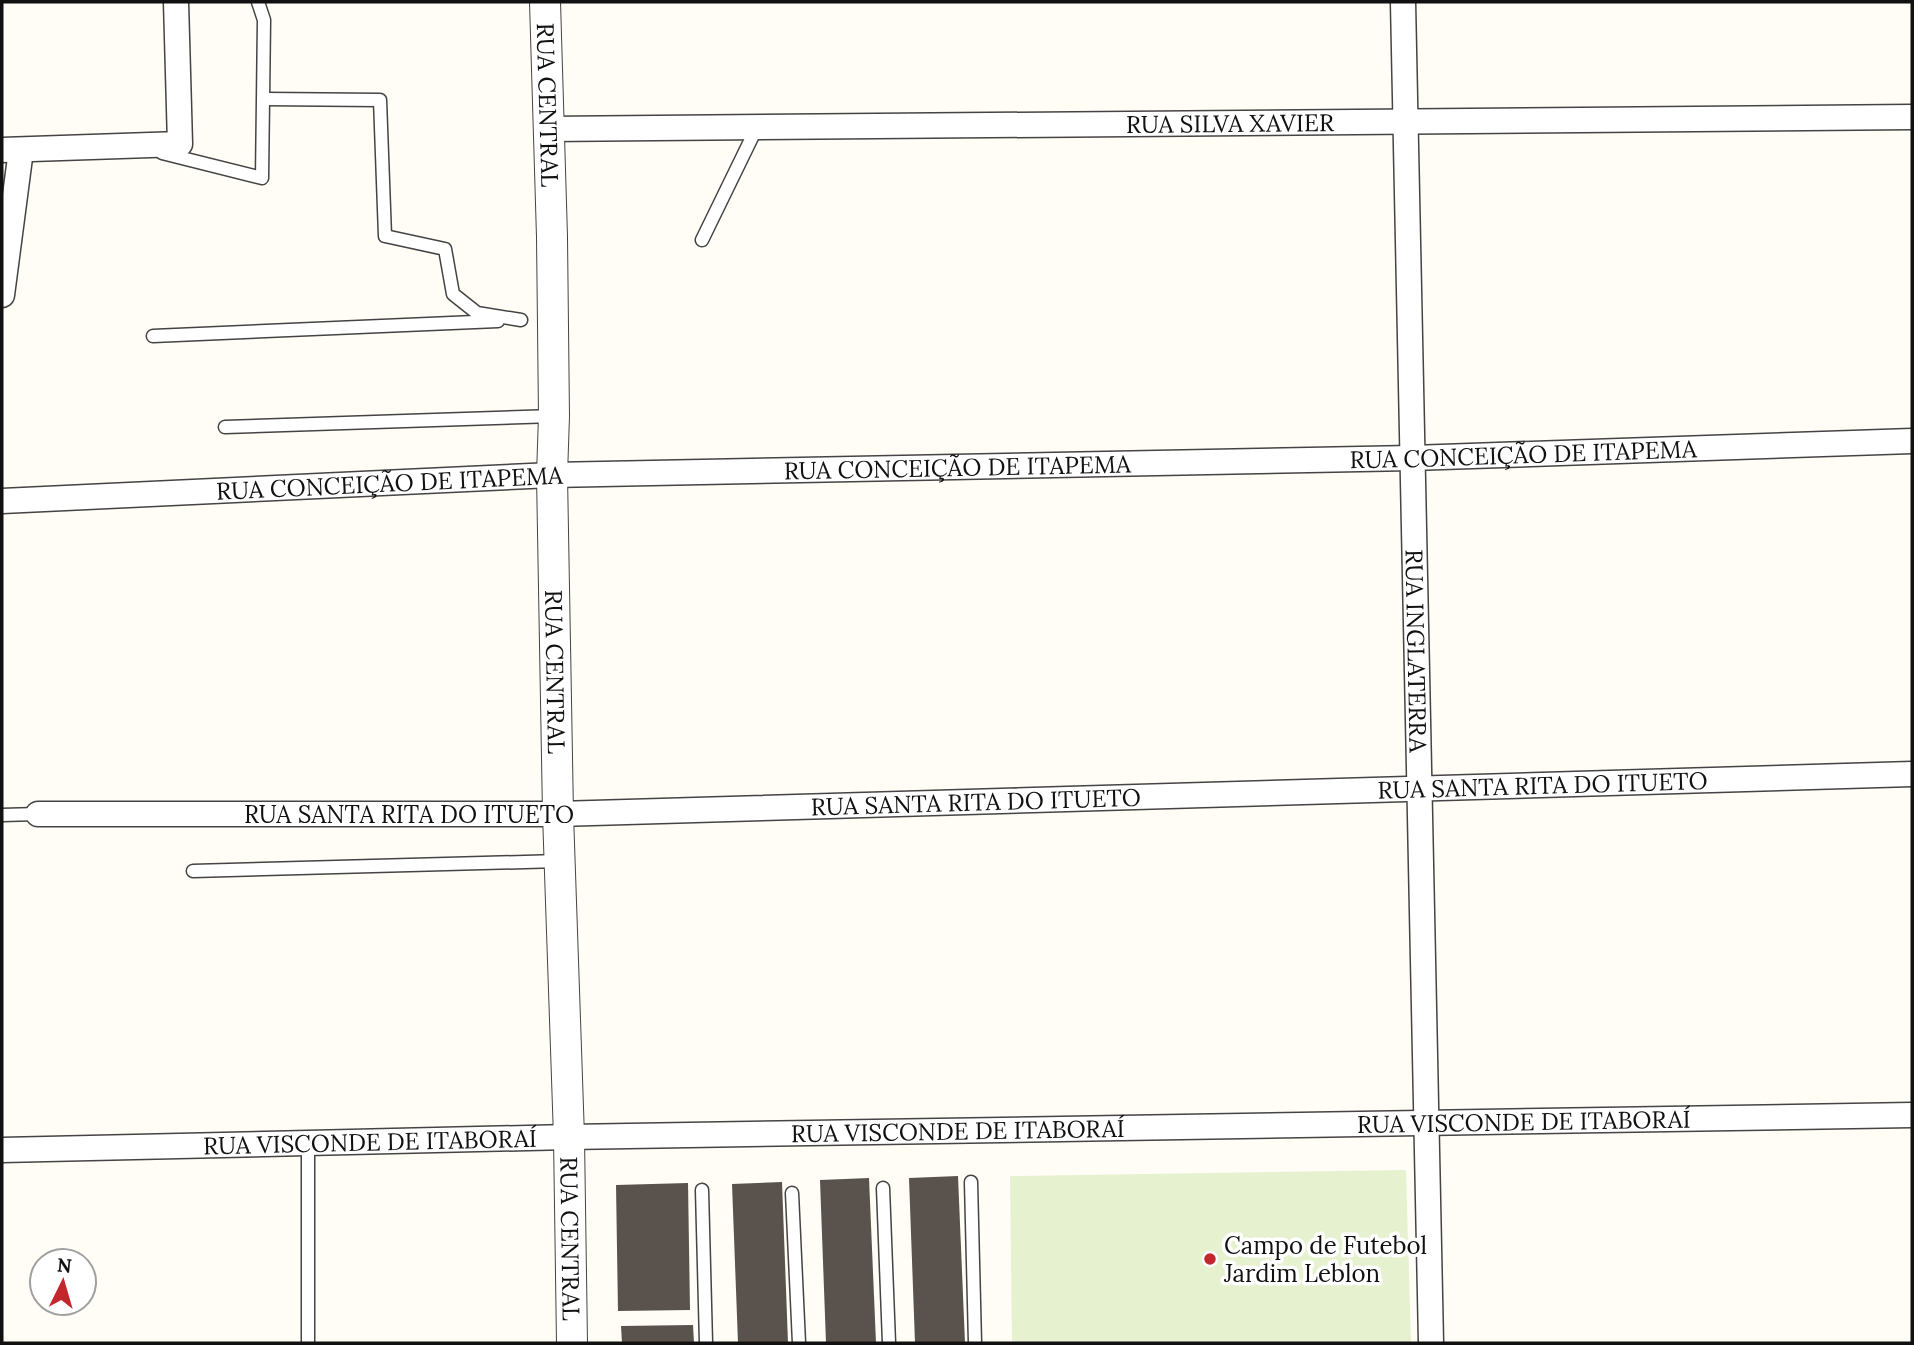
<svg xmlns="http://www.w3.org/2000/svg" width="1914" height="1345" font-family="Lora,serif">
<rect width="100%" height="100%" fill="#fffdf5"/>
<path fill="#e6f2cf" d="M1406,1170l5,173h-399l-2,-167z"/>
<g fill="#5a524d">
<path d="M958,1176l7,167h-50l-6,-165z"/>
<path d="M869,1178l7,165h-50l-6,-163z"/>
<path d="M782,1182l6,161h-50l-6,-159z"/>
<path d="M688,1183l2,127 -72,1 -2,-126z"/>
<path d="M693,1325l1,18h-72l-1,-17z"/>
</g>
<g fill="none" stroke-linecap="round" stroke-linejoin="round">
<g stroke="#444" stroke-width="15">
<g id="service">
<path d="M264,99l116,1 5,136 60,13 8,45 24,19 44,7"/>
<path d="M162,153l100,25 2,-158 -6,-18"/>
<path d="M702,240l55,-113"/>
<path d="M153,336l345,-15"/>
<path d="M225,427l329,-11"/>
<path d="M2,815l36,-1"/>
<path d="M193,871l366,-10"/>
<path d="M308,1143v200"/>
<path d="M971,1182l4,161"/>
<path d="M883,1188l6,155"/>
<path d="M702,1190l4,153"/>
<path d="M792,1193l7,150"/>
</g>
</g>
<g stroke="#444" stroke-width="27">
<g id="minor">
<path id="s1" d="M1403,2l28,1341"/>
<path id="s2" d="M548,129l1364,-12"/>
<path d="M2,150l178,-6 -4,-142"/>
<path d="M2,295l19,-145"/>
<path id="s3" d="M2,501l550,-26 860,-17 500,-17"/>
<path id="s4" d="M38,814h520l1354,-40"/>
<path id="s5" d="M2,1150l567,-13 1343,-22"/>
</g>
</g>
<g stroke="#444" stroke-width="32">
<g id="tertiary">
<path id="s6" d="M545,2l7,235 2,179 -2,59 6,339 11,323 3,206"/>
</g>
</g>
<use href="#service" stroke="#fff" stroke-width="12"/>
<use href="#minor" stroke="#fff" stroke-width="24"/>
<use href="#tertiary" stroke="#fff" stroke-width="30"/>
</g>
<circle fill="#c4262e" stroke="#fff" stroke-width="2.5" cx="1210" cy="1259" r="7"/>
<g text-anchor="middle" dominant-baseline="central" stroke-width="7" stroke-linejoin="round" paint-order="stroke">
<g font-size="24" fill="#111" stroke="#fff">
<text stroke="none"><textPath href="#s6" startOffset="103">RUA CENTRAL</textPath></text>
<text stroke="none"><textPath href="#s2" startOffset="682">RUA SILVA XAVIER</textPath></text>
<text stroke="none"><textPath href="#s3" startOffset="1522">RUA CONCEIÇÃO DE ITAPEMA</textPath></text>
<text stroke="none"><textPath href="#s3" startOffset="956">RUA CONCEIÇÃO DE ITAPEMA</textPath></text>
<text stroke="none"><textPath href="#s3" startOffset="388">RUA CONCEIÇÃO DE ITAPEMA</textPath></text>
<text stroke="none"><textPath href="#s1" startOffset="649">RUA INGLATERRA</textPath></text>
<text stroke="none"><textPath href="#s6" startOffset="670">RUA CENTRAL</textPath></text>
<text stroke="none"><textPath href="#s4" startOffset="1505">RUA SANTA RITA DO ITUETO</textPath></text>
<text stroke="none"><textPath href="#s4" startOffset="938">RUA SANTA RITA DO ITUETO</textPath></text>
<text stroke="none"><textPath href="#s4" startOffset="371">RUA SANTA RITA DO ITUETO</textPath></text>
<text stroke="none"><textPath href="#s5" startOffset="1522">RUA VISCONDE DE ITABORAÍ</textPath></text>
<text stroke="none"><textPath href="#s5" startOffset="956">RUA VISCONDE DE ITABORAÍ</textPath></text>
<text stroke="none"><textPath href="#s5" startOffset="368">RUA VISCONDE DE ITABORAÍ</textPath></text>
<text stroke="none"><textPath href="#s6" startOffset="1237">RUA CENTRAL</textPath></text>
</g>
<g font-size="24" fill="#111" stroke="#fff" text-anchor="start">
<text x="1224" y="1245">Campo de Futebol<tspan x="1224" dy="28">Jardim Leblon</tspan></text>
</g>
</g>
<rect width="1914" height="1345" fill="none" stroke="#111111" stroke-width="7"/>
<g transform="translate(63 1282) rotate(5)"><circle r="33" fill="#ffffff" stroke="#a0a0a0" stroke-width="2"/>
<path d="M0-5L12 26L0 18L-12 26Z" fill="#c4262e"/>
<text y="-10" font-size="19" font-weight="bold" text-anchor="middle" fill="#111111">N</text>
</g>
</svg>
